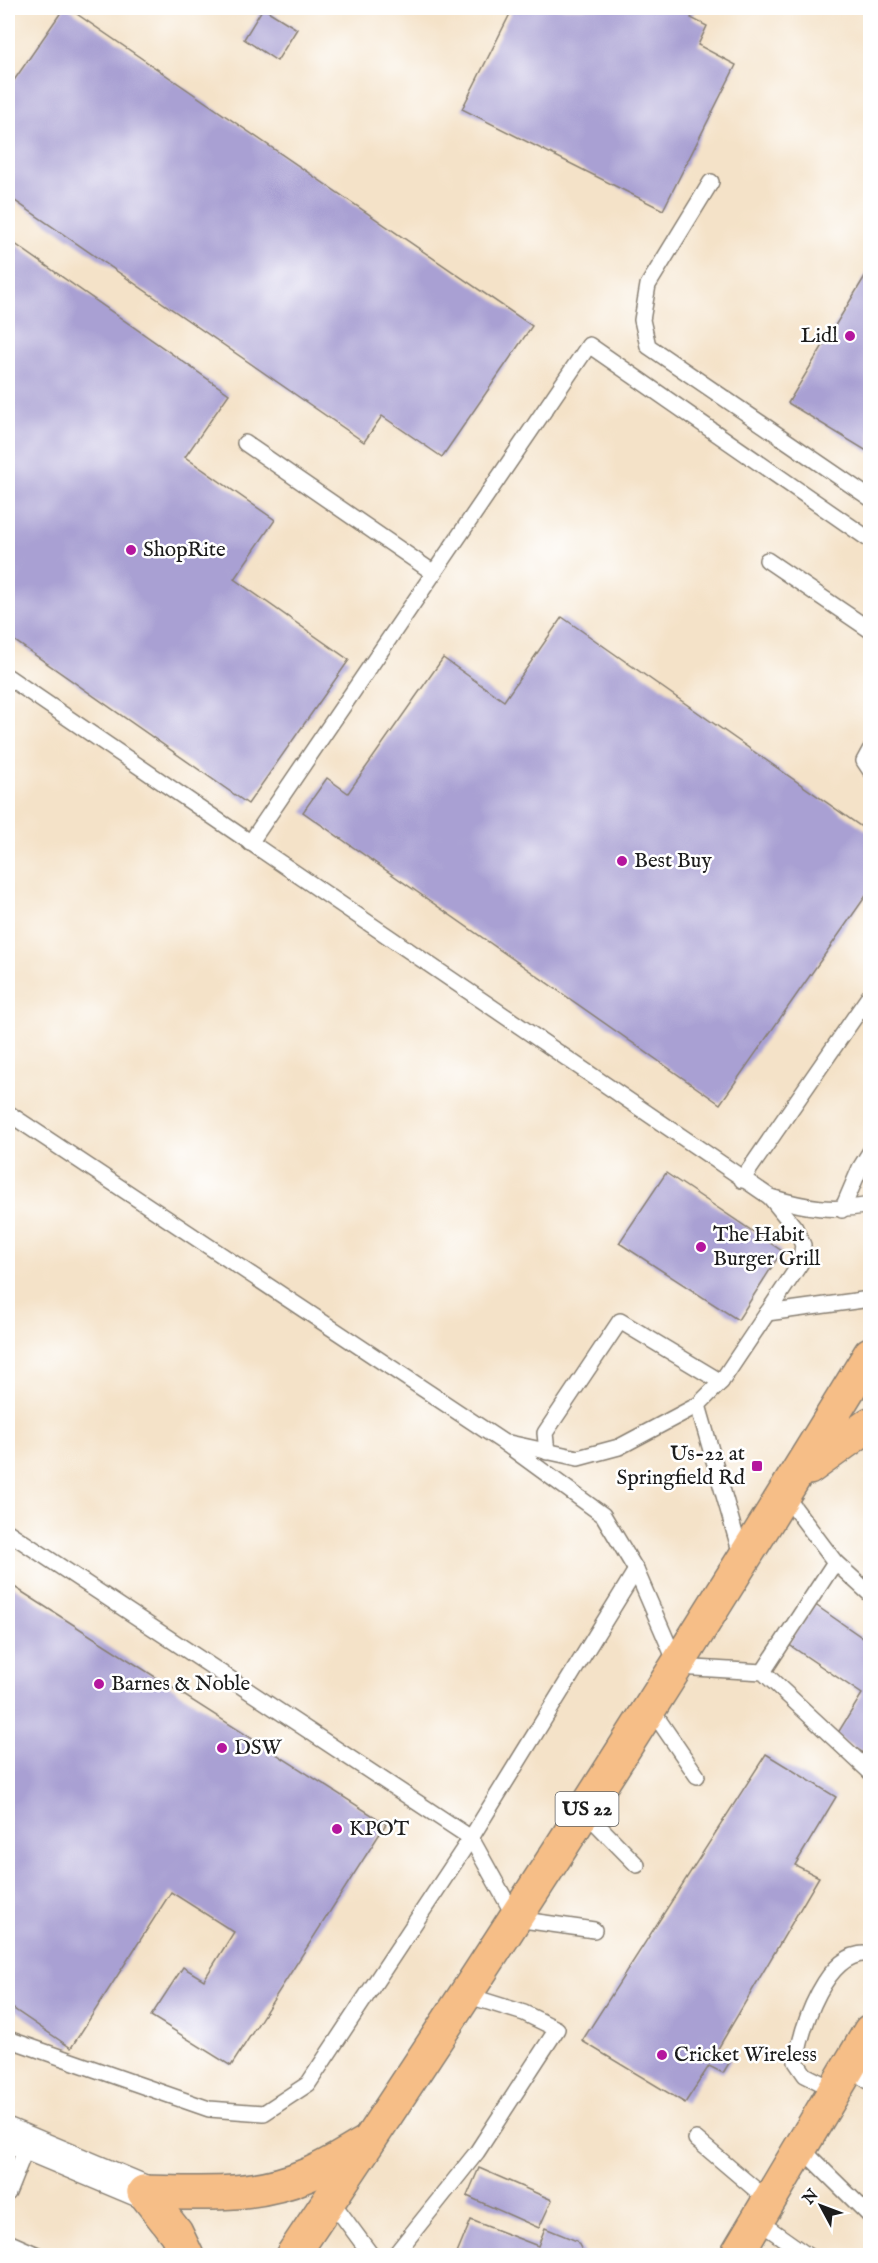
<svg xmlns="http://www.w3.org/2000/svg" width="878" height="2263" font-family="'IM FELL English',serif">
<rect width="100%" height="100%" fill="#fff"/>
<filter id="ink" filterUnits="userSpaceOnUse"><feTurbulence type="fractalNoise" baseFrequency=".0167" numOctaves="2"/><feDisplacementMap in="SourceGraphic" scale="12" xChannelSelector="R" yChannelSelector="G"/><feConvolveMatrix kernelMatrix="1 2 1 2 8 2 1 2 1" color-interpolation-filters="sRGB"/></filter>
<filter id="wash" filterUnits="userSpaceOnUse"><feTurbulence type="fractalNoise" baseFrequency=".008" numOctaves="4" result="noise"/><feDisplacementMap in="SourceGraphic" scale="24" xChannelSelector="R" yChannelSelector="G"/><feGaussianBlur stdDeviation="1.35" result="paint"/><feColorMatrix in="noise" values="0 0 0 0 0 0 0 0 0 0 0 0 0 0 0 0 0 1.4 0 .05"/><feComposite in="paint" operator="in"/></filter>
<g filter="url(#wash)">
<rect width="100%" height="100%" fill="#f4e2c8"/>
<g id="blocks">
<g fill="#a9a0d3">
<path d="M64,8h4l464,318 -90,131 -60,-41 -18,26 -356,-246v-107z"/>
<path d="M263,8l34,21 -20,32 -33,-22z"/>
<path d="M513,8h183l-5,10 16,8 -9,19 38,20 -73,145 -201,-101z"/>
<path d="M8,239l221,155 -44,63 90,63 -41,59 115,81 -101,144 -240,-168z"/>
<path d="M870,268v185l-82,-50z"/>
<path d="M562,617l308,216v57l-150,214 -417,-292 24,-34 21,15 95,-135 61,43z"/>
<path d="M666,1173l116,78 -44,69 -119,-77z"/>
<path d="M8,1583l378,241 -155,242 -80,-50 32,-49 21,13 30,-48 -63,-40 -100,156 -63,-43z"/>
<path d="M814,1604l56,39v114l-34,-21 26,-42 -74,-50z"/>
<path d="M766,1754l70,43 -41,68 24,12 -103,175 15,8 -8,13 -14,-7 -24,37 -103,-62z"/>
<path d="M479,2168l73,32 -13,28 -72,-32z"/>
<path d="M471,2220l67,26 7,-18 32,13 8,15h-129z"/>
</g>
</g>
</g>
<g filter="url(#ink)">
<use href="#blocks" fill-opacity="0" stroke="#887f72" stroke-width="1.5"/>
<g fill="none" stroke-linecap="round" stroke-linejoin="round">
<g stroke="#887f72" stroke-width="18">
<g id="service">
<path d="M711,182l-63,103 -6,35 6,26 222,152"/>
<path d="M245,443l189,130"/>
<path d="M767,560l103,70"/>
<path d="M8,677l762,520c37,11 62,15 100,8"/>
<path d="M870,750l-6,11 6,9"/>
<path d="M250,843l339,-498 281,195"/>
<path d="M8,1113l495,329 100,73 33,55 42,97 85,5 107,100"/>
<path d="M742,1180l128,-185"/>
<path d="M842,1210l18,-42 10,-16"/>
<path d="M767,1313l103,-14"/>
<path d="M698,1405l44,153"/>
<path d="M509,1443l69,15 41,-11 79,-42 23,-23 79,-118 3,-19 -8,-17 -25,-31"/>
<path d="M547,1452l-2,-19 75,-112 101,61"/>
<path d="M784,1494l51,68 35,32"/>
<path d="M8,1532l463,306 -163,246 -44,29 -55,-4 -201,-70"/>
<path d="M763,1672l72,-110"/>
<path d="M651,1709l46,67"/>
<path d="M585,1812l52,53"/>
<path d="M594,1930l-78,-11 -45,-81 165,-268"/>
<path d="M848,2068l22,14"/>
<path d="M835,2090l-30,-15 -9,-13c6,-35 30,-113 74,-108"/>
<path d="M696,2139l73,62"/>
<path d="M800,2147l70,69"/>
<path d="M8,2193l20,-50"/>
<path d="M330,2199l42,57"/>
<path d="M757,2220l51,36"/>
<path d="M8,2242l32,14"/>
<path d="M394,2256l83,-104 80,-123 -33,-16 -58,-18"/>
</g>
</g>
<g stroke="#887f72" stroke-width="36">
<path id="tertiary" d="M8,2135l136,57"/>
</g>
<g stroke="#887f72" stroke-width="36">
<g id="trunk">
<path d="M809,1468l61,-44"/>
<path d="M144,2192c56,1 111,6 163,-17 20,-8 38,-20 57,-31"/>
<path d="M144,2192l32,41 11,23"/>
<path d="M292,2256c200,-297 392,-597 578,-902"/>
<path d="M736,2256l134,-225"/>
</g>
</g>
<use href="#service" stroke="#fff" stroke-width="15"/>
<use href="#tertiary" stroke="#fff" stroke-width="33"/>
<use href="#trunk" stroke="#f6be87" stroke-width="33"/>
</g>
</g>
<g fill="#b5179e" stroke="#fff" stroke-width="2">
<circle cx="850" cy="336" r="6"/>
<circle cx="131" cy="550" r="6"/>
<circle cx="622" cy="861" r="6"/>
<circle cx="701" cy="1247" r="6"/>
<rect x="751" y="1460" width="12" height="12" rx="3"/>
<circle cx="99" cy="1684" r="6"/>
<circle cx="222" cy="1748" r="6"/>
<circle cx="337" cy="1829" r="6"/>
<circle cx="662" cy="2055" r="6"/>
</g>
<g text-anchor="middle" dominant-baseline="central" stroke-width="5" stroke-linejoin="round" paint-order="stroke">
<rect fill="#fff" stroke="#606060" stroke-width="1.5" x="555.5" y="1792" width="63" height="34" rx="4.5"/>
<g font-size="20" font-weight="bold" fill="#1c1c1c">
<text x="587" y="1809">US 22</text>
</g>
<g font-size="21" fill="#1c1c1c" stroke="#fff" text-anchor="start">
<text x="838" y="336" text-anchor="end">Lidl</text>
<text x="143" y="550">ShopRite</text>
<text x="634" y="861">Best Buy</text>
<text x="713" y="1235">The Habit<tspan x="713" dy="24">Burger Grill</tspan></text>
<text x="745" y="1454" text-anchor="end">Us-22 at<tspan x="745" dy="24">Springfield Rd</tspan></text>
<text x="111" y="1684">Barnes &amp; Noble</text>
<text x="234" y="1748">DSW</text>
<text x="349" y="1829">KPOT</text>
<text x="674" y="2055">Cricket Wireless</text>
</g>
</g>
<rect width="878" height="2263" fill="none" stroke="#fff" stroke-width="30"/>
<g transform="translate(821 2206) rotate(311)" stroke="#ffffff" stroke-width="4.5" paint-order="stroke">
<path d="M0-4.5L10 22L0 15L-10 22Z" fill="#1c1c1c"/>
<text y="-9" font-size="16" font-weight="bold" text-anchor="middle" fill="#1c1c1c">N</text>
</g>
</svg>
